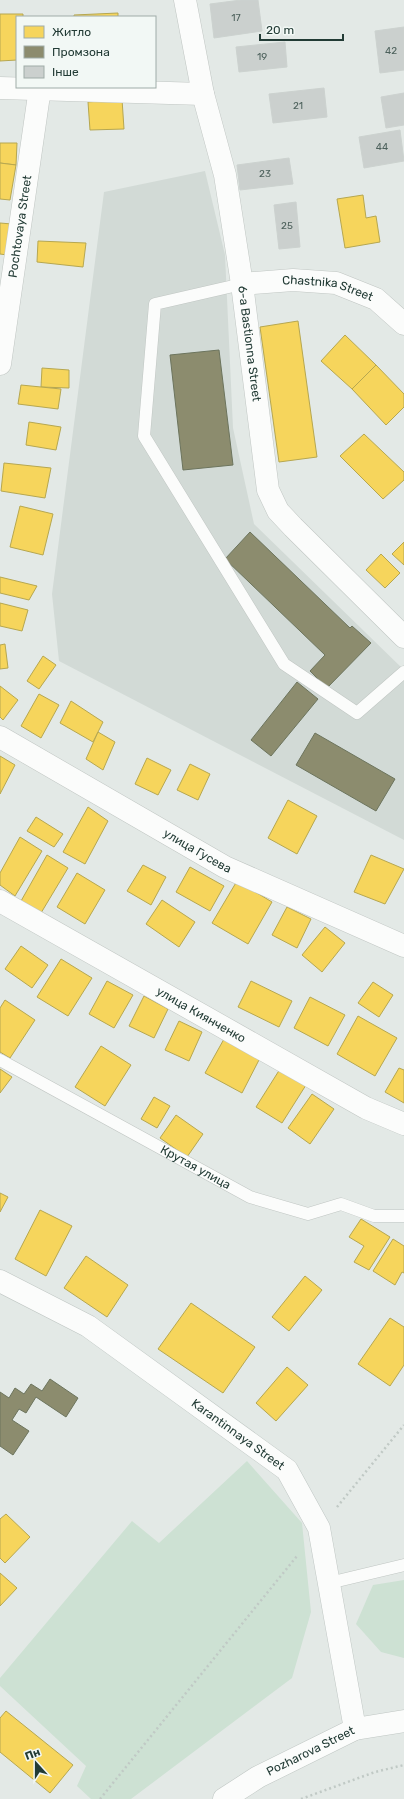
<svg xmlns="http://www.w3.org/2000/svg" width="404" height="1799" font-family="Rubik,sans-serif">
<rect width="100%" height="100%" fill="#e3e9e6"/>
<path fill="#d2dad6" d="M205,171l20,84 8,173 21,96 150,146v170l-345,-179 -7,-67 52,-402z"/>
<g fill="#cde1d3">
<path d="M247,1461l55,62 9,89 -19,66 -161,121h-40l-14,-13 9,-20 -86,-80v-8l132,-157 27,22z"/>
<path d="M404,1580v78l-23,-6 -25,-28 17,-39z"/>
</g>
<g fill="#f6d55c" stroke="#b6a750">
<path d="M118,13v4h-44v-2z"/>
<path d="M0,14h23v3h-6v43l-17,1z"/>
<path d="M122,99l2,30 -34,1 -2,-28z"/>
<path d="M0,143h17l-1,22 -16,-2z"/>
<path d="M0,163l16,2 -6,35 -10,-1z"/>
<path d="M363,195l3,23 10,-2 4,26 -35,6 -8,-49z"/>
<path d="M0,223l12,1 -5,31 -7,-1z"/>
<path d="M38,241l48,2 -3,24 -46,-5z"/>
<path d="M298,321l19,136 -38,5 -19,-135z"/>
<path d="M345,335l31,30 -24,24 -31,-28z"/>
<path d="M376,365l28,29v13l-18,18 -34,-36z"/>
<path d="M42,368l27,2v18l-28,-1z"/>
<path d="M21,385l40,4 -3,20 -40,-5z"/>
<path d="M29,422l32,5 -5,23 -30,-5z"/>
<path d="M364,434l40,38v8l-21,19 -43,-43z"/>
<path d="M4,463l47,5 -6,30 -44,-7z"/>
<path d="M20,506l33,8 -10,41 -33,-8z"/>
<path d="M404,542v23l-12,-11z"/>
<path d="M381,554l19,19 -15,15 -19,-18z"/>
<path d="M0,577l37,9 -8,14 -29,-7z"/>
<path d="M0,603l28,7 -6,21 -22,-5z"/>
<path d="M5,644l3,24 -8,1v-24z"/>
<path d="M43,656l13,9 -17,24 -12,-8z"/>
<path d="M0,686l18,14 -15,20 -3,-3z"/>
<path d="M39,694l20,11 -18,33 -20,-12z"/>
<path d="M71,701l32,21 -10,20 -33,-19z"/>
<path d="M98,732l17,10 -12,28 -17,-11z"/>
<path d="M0,756l15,9 -15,29z"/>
<path d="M147,758l24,12 -13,25 -23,-11z"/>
<path d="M190,764l20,10 -12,26 -21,-10z"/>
<path d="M288,800l29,16 -20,38 -29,-16z"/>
<path d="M88,807l20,14 -23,43 -22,-12z"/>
<path d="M36,817l27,17 -9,13 -27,-16z"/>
<path d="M20,837l22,14 -27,45 -15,-11v-12z"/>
<path d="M47,855l21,13 -27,45 -20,-12z"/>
<path d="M371,855l33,14 -19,35 -31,-12z"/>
<path d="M143,865l23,12 -15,28 -24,-14z"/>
<path d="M190,867l34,19 -14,25 -34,-19z"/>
<path d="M77,873l28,17 -20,34 -28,-17z"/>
<path d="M237,881l35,21 -24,42 -36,-21z"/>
<path d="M162,900l33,22 -16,25 -33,-23z"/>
<path d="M287,907l24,12 -14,29 -25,-13z"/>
<path d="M325,927l20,16 -23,29 -20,-17z"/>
<path d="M21,946l27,19 -16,23 -27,-19z"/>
<path d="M61,959l31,19 -24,38 -31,-19z"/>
<path d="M107,981l26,14 -19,33 -25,-14z"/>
<path d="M251,981l41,20 -13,26 -41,-20z"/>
<path d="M373,982l20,13 -14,22 -21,-14z"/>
<path d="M144,996l24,13 -14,29 -25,-12z"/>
<path d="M310,997l35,18 -17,31 -34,-18z"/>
<path d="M5,1000l30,20 -25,38 -10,-6v-44z"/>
<path d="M358,1016l39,22 -22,38 -38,-22z"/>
<path d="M179,1021l23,11 -13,29 -24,-11z"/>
<path d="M224,1039l36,19 -18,35 -37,-20z"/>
<path d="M101,1046l30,19 -26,41 -30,-19z"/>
<path d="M399,1068l5,2v33l-19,-11z"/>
<path d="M0,1069l12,8 -12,16z"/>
<path d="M280,1069l26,16 -24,38 -26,-16z"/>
<path d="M312,1094l22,15 -24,35 -22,-16z"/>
<path d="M154,1097l16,9 -13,22 -16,-9z"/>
<path d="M176,1115l27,19 -16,23 -27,-19z"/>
<path d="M0,1193l8,4 -8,15z"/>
<path d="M40,1210l32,16 -26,50 -31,-17z"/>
<path d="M361,1219l29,18 -21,33 -15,-8 10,-16 -15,-9z"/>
<path d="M393,1239l11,7v27l-2,-1 -7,13 -22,-14z"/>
<path d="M86,1256l42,29 -21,32 -43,-29z"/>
<path d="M305,1276l17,14 -33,41 -17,-14z"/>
<path d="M191,1303l64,44 -32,46 -65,-44z"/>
<path d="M390,1318l14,9v38l-14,21 -32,-22z"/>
<path d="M287,1367l21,18 -32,36 -20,-18z"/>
<path d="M6,1514l24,23 -25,26 -5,-5v-39z"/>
<path d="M0,1573l17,15 -17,18z"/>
<path d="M6,1711l67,54 -23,28 -50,-41v-34z"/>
</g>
<g fill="#8c8c6e" stroke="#6c745d">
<path d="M219,350l14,115 -50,5 -13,-115z"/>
<path d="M250,532l100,96 2,-2 19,17 -44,45 -17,-17 15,-16 -100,-96z"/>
<path d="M297,682l21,17 -47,57 -20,-16z"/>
<path d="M315,733l80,46 -19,32 -80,-46z"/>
<path d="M50,1379l28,19 -12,19 -30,-20 -10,16 -7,-4 -7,11 17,11 -16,24 -13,-9v-54l9,6 6,-10 9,6 7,-10 11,7z"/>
</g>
<g fill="#cbd0ce" stroke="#ccd2cf">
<path d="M241,0h17l4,31 -48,7 -4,-34z"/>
<path d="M404,27v43l-24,3 -5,-42z"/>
<path d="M285,42l2,25 -48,5 -3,-25z"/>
<path d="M324,88l3,29 -54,6 -4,-29z"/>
<path d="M404,93v32l-18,3 -5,-31z"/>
<path d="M400,130l4,31 -40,7 -5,-31z"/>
<path d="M289,158l4,26 -53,6 -3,-25z"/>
<path d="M296,202l4,45 -21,2 -5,-44z"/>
</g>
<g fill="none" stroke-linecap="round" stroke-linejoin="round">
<g stroke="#c0c6c3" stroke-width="13">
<g id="service">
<path d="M242,284l-87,20 -11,132 140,228 73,49 47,-41"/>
<path id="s1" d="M0,1060l250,137 58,17 33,-10 33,12h30"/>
<path d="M329,1583l75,-18"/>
</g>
</g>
<g stroke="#c0c6c3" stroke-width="23">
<g id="minor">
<path id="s2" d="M185,0l18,94 22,81 17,109 26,206 10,21 15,16 111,110"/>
<path d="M0,88l203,6"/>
<path id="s3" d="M242,284l51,-4 43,3 40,16 28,25"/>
<path id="s4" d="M0,364l40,-276"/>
<path id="s5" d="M0,737l225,130 179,79"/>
<path id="s6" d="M0,901l366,207 38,16"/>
</g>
</g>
<g stroke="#bfc6c3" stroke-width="23">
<g id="secondary">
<path id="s7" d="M0,1281l88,45 199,144 32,58 36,201"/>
<path id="s8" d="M224,1799l34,-22 97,-48 49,-8"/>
</g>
</g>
<g stroke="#c0c9c5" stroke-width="2.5" stroke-dasharray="2 3" stroke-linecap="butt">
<path d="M337,1507l67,-82"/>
<path d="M100,1799l197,-243"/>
<path d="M301,1799l74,-27 29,-7"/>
</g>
<use href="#service" stroke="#fbfcfb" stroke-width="12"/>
<use href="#minor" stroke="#fbfcfb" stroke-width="22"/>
<use href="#secondary" stroke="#fbfcfb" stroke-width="22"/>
</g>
<g text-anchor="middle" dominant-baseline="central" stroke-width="4" stroke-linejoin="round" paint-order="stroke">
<g font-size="10" fill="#4d615c">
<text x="236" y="18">17</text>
<text x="391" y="51">42</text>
<text x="262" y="57">19</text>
<text x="298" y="106">21</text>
<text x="382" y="147">44</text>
<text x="265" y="174">23</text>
<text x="287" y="226">25</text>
</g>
<g font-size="12" fill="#223b35" stroke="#f2f8f5">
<text stroke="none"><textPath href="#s4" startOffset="139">Pochtovaya Street</textPath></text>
<text stroke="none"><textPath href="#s3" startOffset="87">Chastnika Street</textPath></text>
<text stroke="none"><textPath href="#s2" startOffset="350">6-a Bastionna Street</textPath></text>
<text stroke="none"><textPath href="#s5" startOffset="228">улица Гусева</textPath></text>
<text stroke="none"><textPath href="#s6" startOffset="231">улица Киянченко</textPath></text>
<text stroke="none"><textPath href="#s1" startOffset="223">Крутая улица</textPath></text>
<text stroke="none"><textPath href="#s7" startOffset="284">Karantinnaya Street</textPath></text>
<text stroke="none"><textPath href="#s8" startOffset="99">Pozharova Street</textPath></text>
</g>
</g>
<rect x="16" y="16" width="140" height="72" fill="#f2f8f5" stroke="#9faca8"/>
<rect x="24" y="26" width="20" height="12" fill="#f6d55c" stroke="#9faca8"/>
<text x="52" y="36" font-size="12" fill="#223b35">Житло</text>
<rect x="24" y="46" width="20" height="12" fill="#8c8c6e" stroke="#9faca8"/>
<text x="52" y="56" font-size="12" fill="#223b35">Промзона</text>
<rect x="24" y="66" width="20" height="12" fill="#cbd0ce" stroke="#9faca8"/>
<text x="52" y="76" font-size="12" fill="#223b35">Інше</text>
<g transform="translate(36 1763) rotate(339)" stroke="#f2f8f5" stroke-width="3" paint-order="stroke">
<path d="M0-3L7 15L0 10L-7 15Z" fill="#223b35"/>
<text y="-6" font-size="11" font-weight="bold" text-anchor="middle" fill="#223b35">Пн</text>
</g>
<path d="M260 34v6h83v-6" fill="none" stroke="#223b35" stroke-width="2"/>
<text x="266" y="34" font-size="12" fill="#223b35" stroke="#f2f8f5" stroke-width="3" paint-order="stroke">20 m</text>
</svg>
